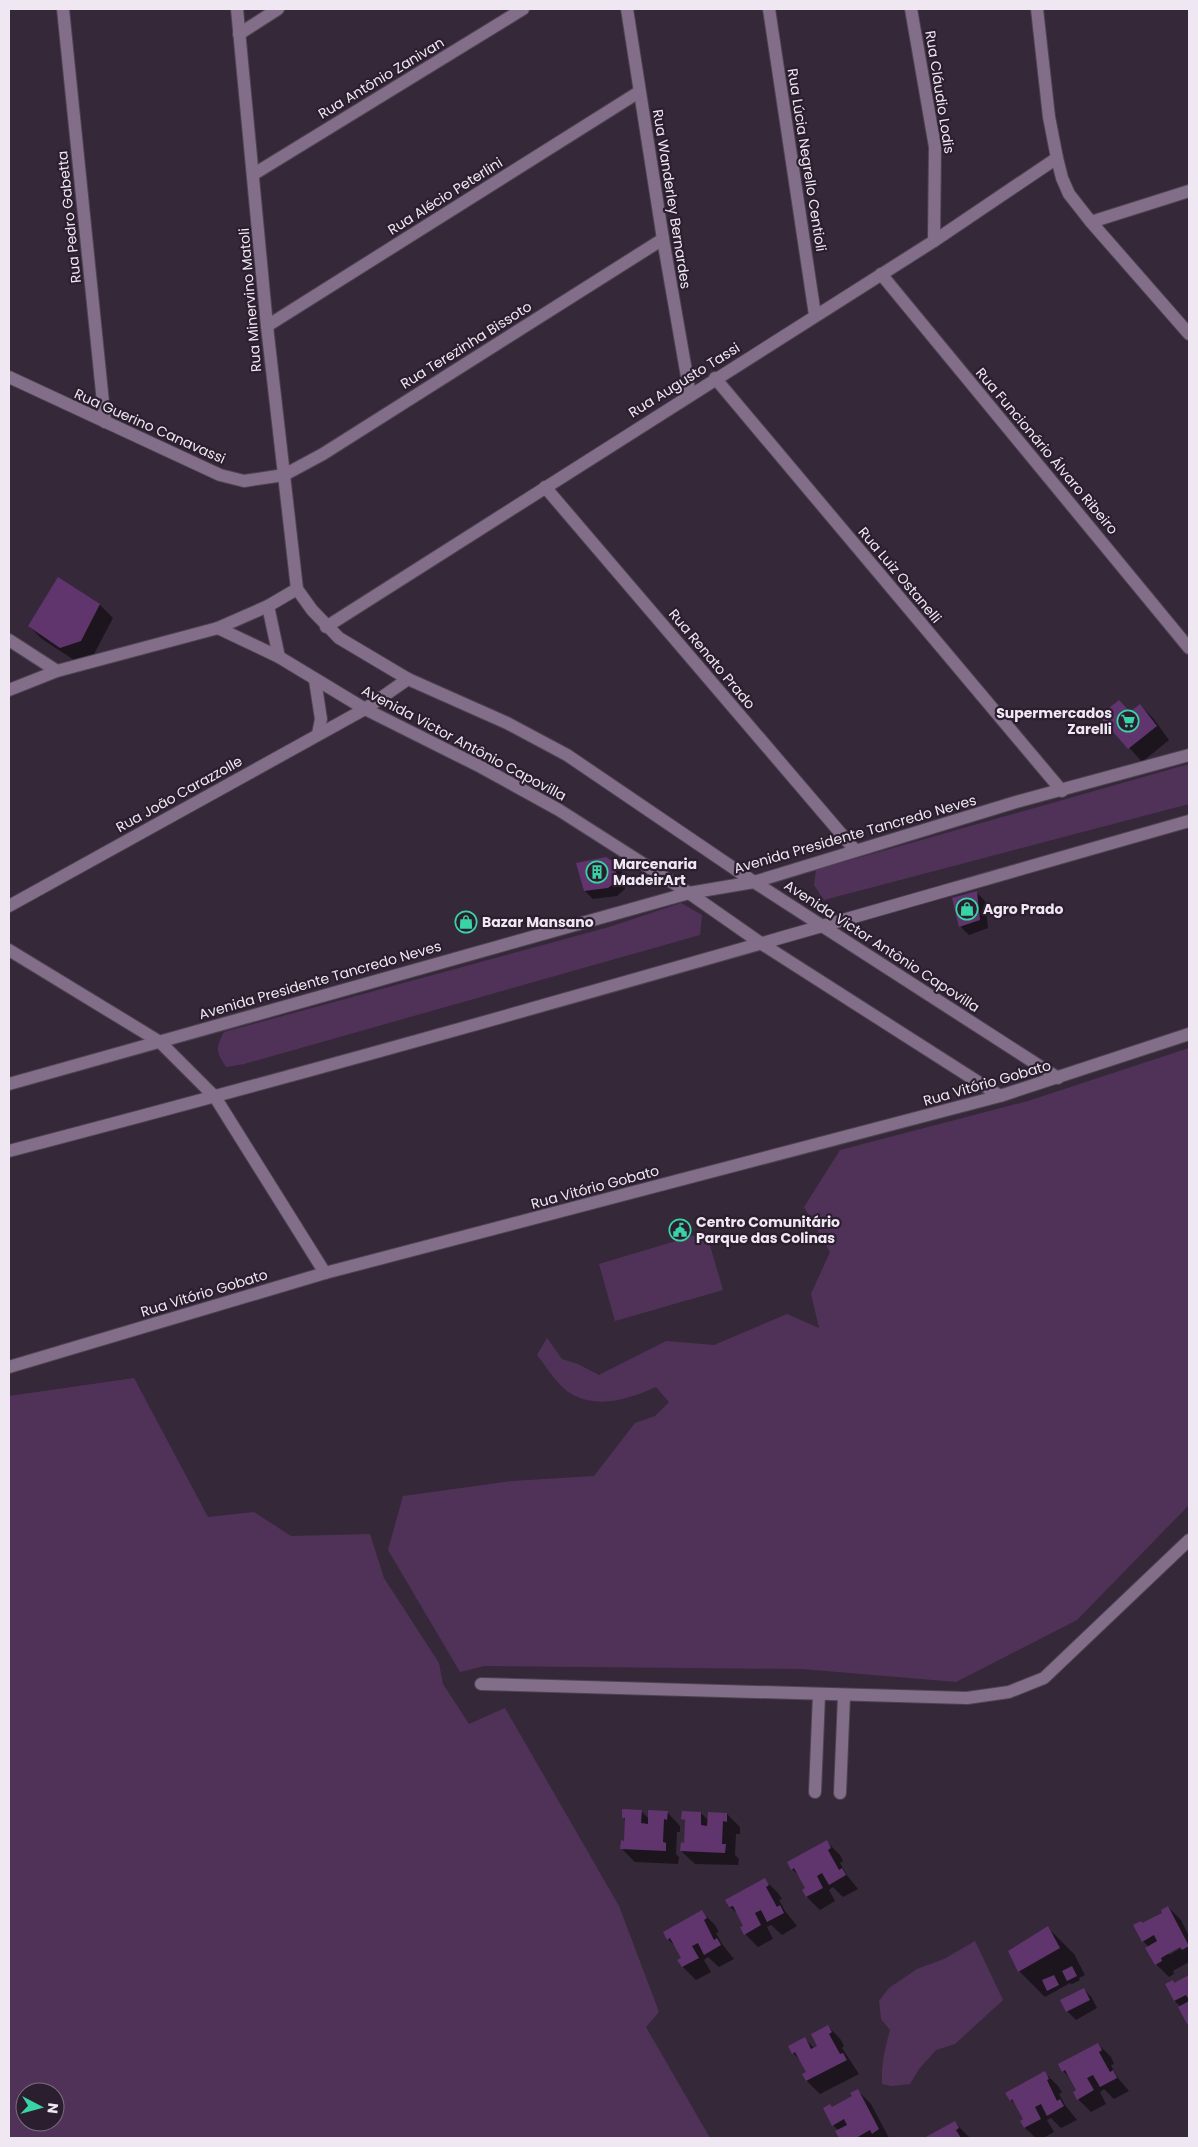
<svg xmlns="http://www.w3.org/2000/svg" width="1198" height="2147" font-family="Poppins,sans-serif">
<rect width="100%" height="100%" fill="#352839"/>
<g fill="#503259" fill-rule="evenodd">
<path d="M1189,764v40l-365,96 -10,-15 2,-15z"/>
<path d="M681,903l21,12 -2,20 -456,129 -18,3c-10,-16 -11,-18 -2,-35l385,-105z"/>
<path d="M1189,1048v457l-112,115 -121,62 -154,-13 -318,-3 -24,6 -72,-122 15,-54 109,-15 82,-5 41,-53 20,-7 14,-14 -13,-15c-28,12 -61,24 -89,4 -10,-7 -22,-26 -30,-36l10,-17 15,21 16,5 21,11 67,-34 48,4 73,-31 32,14 -8,-34 19,-42 -26,-45 36,-57 188,-49z"/>
<path d="M706,1232l17,58 -108,31 -16,-57z"/>
<path d="M134,1378l74,139 46,-5 37,24 79,-2 14,44 55,85 4,21 26,40 36,-16 114,198 40,106 -13,15 64,111h-701v-742zM25,2092h30v30h-30z"/>
<path d="M975,1941l28,59 -48,44 -19,6 -17,19 -9,15 -18,2 -10,-2c-1,-19 3,-36 8,-54l-9,-11 -2,-18 10,-13 28,-19 27,-10z"/>
</g>
<g fill="#0007" fill-rule="evenodd">
<path d="M58,579l42,26 13,13 -19,36 -20,6 -32,-21 -13,-13z"/>
<path d="M1140,705l13,13 16,22 -27,22 -41,-46 29,-3z"/>
<path d="M613,863l9,9 3,17 -8,7 -24,3 -8,-8z"/>
<path d="M976,892l9,9 3,27 -19,7 -9,-9z"/>
<path d="M641,1811l8,8 18,-7 13,14v6h-3l-1,22 3,3 -1,7 -43,-2 -13,-13 3,-7 1,-21 -3,-4z"/>
<path d="M701,1813l8,8 18,-7 13,13v7h-4l-1,21 4,4 -1,6 -43,-1 -14,-13 4,-7 1,-22 -3,-3z"/>
<path d="M827,1842l13,13 3,6 -3,2 6,11 12,15 -15,8 -10,-10 -4,3 6,11 -15,9 -13,-13 -4,-7 4,-1 -7,-12 -8,-8z"/>
<path d="M765,1880l13,13 4,6 -3,1 6,11 12,15 -15,9 -11,-10 -4,2 6,12 -15,8 -13,-13v-8l-6,-11 -9,-8z"/>
<path d="M1168,1907l13,13 8,16v26l-16,9 1,3 -5,3 -13,-13 -7,-17 -6,-6v-16l21,-12zM1185,1943l1,2 -17,10v-3z"/>
<path d="M702,1912l13,13 4,7 -3,1 6,11 12,15 -15,8 -11,-10 -4,3 7,12 -15,8 -13,-13 -1,-8 -6,-12 -8,-8z"/>
<path d="M1048,1928l26,26 11,21 -6,3 1,2 -8,4 -2,-1 -25,14 -26,-26z"/>
<path d="M1189,1976v49l-8,-18 -6,-6 -8,-16 8,-1z"/>
<path d="M1084,1989l8,9 5,10 -21,12 -9,-9z"/>
<path d="M828,2026l13,14 3,6 -2,2 17,26 -39,20 -13,-13 -3,-7 3,-1 -6,-12 -8,-8 12,-14 10,10 4,-2z"/>
<path d="M1098,2044l13,13 3,7 -3,1 6,12 12,14 -15,8 -10,-10 -4,3 6,12 -15,8 -13,-13 -1,-8 -6,-12 -8,-8z"/>
<path d="M1045,2073l13,13 4,6 -3,2 6,11 12,15 -16,8 -10,-10 -4,2 7,12 -11,6h-7l-11,-10 -3,-7 3,-1 -6,-12 -8,-8z"/>
<path d="M858,2091l13,13 18,34h-48l-4,-6 2,-1 -6,-6z"/>
<path d="M955,2123l15,15h-43z"/>
</g>
<g fill="#60346d">
<path d="M58,577l42,27 -19,37 -21,7 -32,-22z"/>
<path d="M1119,700l11,12 10,-8 17,22 -29,23 -29,-33z"/>
<path d="M606,857l8,5 3,19 -9,7 -24,3 -8,-28z"/>
<path d="M977,891l3,29 -21,7 -7,-29z"/>
<path d="M622,1809l20,1 -1,13 7,1v-14l20,1 -1,9 -3,-1 -1,23 3,1v8l-46,-2 1,-9 3,1 1,-23h-3z"/>
<path d="M682,1811l19,1v13l6,1 1,-14 19,1v9l-4,-1 -1,23h4l-1,9 -45,-2 1,-9 3,1 1,-23 -4,-1z"/>
<path d="M827,1840l4,8 -3,2 11,20 3,-2 4,7 -17,10 -7,-12 -5,3 6,12 -17,9 -4,-7 3,-2 -11,-20 -3,2 -4,-8z"/>
<path d="M765,1878l4,7 -3,2 11,20 3,-2 4,8 -17,9 -6,-12 -6,3 6,12 -17,10 -4,-8 3,-1 -10,-20 -4,1 -4,-7z"/>
<path d="M1168,1906l21,40 -7,4 -2,-3 -19,11 1,3 -7,4 -10,-17 12,-7 -3,-6 -12,7 -9,-17 8,-4 1,2 20,-10 -1,-3z"/>
<path d="M702,1910l5,8 -3,2 10,20 3,-2 4,7 -17,10 -6,-12 -6,3 7,12 -17,9 -5,-7 4,-2 -11,-20 -3,2 -4,-8z"/>
<path d="M1048,1926l12,22 -42,24 -10,-21z"/>
<path d="M1072,1966l5,10 -10,5 -5,-10z"/>
<path d="M1054,1975l5,10 -12,6 -5,-11z"/>
<path d="M1189,1975v25l-3,-5 -12,6 -9,-17 8,-4 1,3z"/>
<path d="M1084,1988l6,12 -24,12 -6,-12z"/>
<path d="M1189,2001v22l-2,1 -9,-17z"/>
<path d="M828,2025l4,7 -3,2 11,20 3,-1 4,7 -41,21 -4,-7 4,-2 -11,-20 -3,2 -4,-8 17,-9 6,12 6,-3 -6,-12z"/>
<path d="M1098,2043l4,7 -3,2 11,20 3,-2 4,8 -17,9 -7,-12 -6,3 7,12 -17,10 -4,-8 3,-2 -11,-20 -3,2 -4,-8z"/>
<path d="M1045,2071l4,8 -2,1 10,21 3,-2 4,7 -17,10 -6,-12 -6,3 6,12 -17,9 -4,-7 3,-2 -11,-20 -2,2 -5,-8z"/>
<path d="M858,2089l21,40 -7,5 -2,-4 -14,8h-17l-4,-7 12,-6 -3,-6 -12,7 -9,-18 7,-4 2,3 20,-11 -2,-3z"/>
<path d="M955,2121l4,7 -3,2 5,8h-37z"/>
</g>
<g fill="none" stroke-linecap="round" stroke-linejoin="round">
<g stroke="#4f4353" stroke-width="14">
<g id="minor">
<path d="M63,9l42,413"/>
<path d="M237,9l30,317 30,263"/>
<path d="M627,9l36,230 27,155"/>
<path d="M769,9l46,306"/>
<path d="M911,9l24,138 -1,94"/>
<path d="M1037,9l12,108 8,41 5,20 7,16 22,28 98,112"/>
<path d="M239,34l39,-25"/>
<path d="M254,174l269,-165"/>
<path d="M1091,222l98,-31"/>
<path d="M881,274l308,374"/>
<path d="M267,326l372,-234"/>
<path d="M9,377l211,98 24,6 40,-6 39,-21 340,-215"/>
<path d="M715,378l347,413"/>
<path d="M545,487l310,363"/>
<path d="M326,627l608,-386 123,-83"/>
<path d="M218,628l61,29 86,52 116,58 78,43 130,83 73,51 238,152"/>
<path d="M9,640l48,31"/>
<path d="M279,657l-11,-51 29,-17 15,21 27,28 69,41 99,44 60,32 187,127 304,196"/>
<path d="M315,680l6,39 -3,15"/>
<path d="M9,690l48,-19 161,-43 50,-22"/>
<path d="M9,906l356,-197 43,-30"/>
<path d="M9,950l151,92 55,55 110,176"/>
<path d="M9,1084l680,-191 65,-11 262,-80 173,-47"/>
<path d="M9,1151c395,-103 787,-218 1180,-330"/>
<path d="M9,1367l316,-94 675,-177 189,-62"/>
<path d="M481,1684l486,14 42,-6 35,-14 145,-138"/>
<path d="M815,1792l4,-97"/>
<path d="M840,1793l4,-97"/>
</g>
</g>
<use href="#minor" stroke="#836e89" stroke-width="12"/>
</g>
<defs>
<g id="supermarket-ring" transform="scale(1.125)"><circle r="9.5" fill="#2b1f2f" stroke="#39d4a5" stroke-width="1.5"/><path d="M-6-5.5h2.5l.6 2H6L4.5 2H-2.5L-4.4-4H-6ZM-1.5 3.2a1.3 1.3 0 1 0 .1 0ZM3 3.2a1.3 1.3 0 1 0 .1 0Z" fill="#39d4a5"/></g>
<g id="building-ring" transform="scale(1.125)"><circle r="9.5" fill="#2b1f2f" stroke="#39d4a5" stroke-width="1.5"/><path d="M-4-6H4V6H1V3H-1V6H-4ZM-2.5-4.3h1.7v1.8h-1.7ZM.8-4.3h1.7v1.8H.8ZM-2.5-1h1.7V.8h-1.7ZM.8-1h1.7V.8H.8Z" fill="#39d4a5"/></g>
<g id="shop-ring" transform="scale(1.125)"><circle r="9.5" fill="#2b1f2f" stroke="#39d4a5" stroke-width="1.5"/><path d="M-5-2.5h2.3a2.7 3.5 0 0 1 5.4 0H5L5.5 6h-11ZM-1.5-2.5h3a1.5 2.3 0 0 0-3 0Z" fill="#39d4a5"/></g>
<g id="civic-ring" transform="scale(1.125)"><circle r="9.5" fill="#2b1f2f" stroke="#39d4a5" stroke-width="1.5"/><path d="M-.6-6.5H3V-4.5H.6V-3L4-1V1h2V6H-6V1h2V-1L-.6-3ZM-1.2 2.5V6h2.4V2.5Z" fill="#39d4a5"/></g>
</defs>
<g fill-rule="evenodd">
<use href="#supermarket-ring" x="1128" y="721"/>
<use href="#building-ring" x="597" y="872"/>
<use href="#shop-ring" x="967" y="909"/>
<use href="#shop-ring" x="466" y="922"/>
<use href="#civic-ring" x="680" y="1230"/>
</g>
<g text-anchor="middle" dominant-baseline="central" stroke-width="4.5" stroke-linejoin="round" paint-order="stroke">
<g font-size="14" fill="#efe7f2" stroke="#2b1f2f">
<text transform="translate(381 78) rotate(-31)">Rua Antônio Zanivan</text>
<text transform="translate(940 92) rotate(81)">Rua Cláudio Lodis</text>
<text transform="translate(807 160) rotate(81)">Rua Lúcia Negrello Centioli</text>
<text transform="translate(445 196) rotate(-32)">Rua Alécio Peterlini</text>
<text transform="translate(672 199) rotate(81)">Rua Wanderley Bernardes</text>
<text transform="translate(69 217) rotate(-96)">Rua Pedro Gabetta</text>
<text transform="translate(250 300) rotate(-95)">Rua Minervino Matoli</text>
<text transform="translate(466 345) rotate(-32)">Rua Terezinha Bissoto</text>
<text transform="translate(684 380) rotate(-32)">Rua Augusto Tassi</text>
<text transform="translate(150 426) rotate(24)">Rua Guerino Canavassi</text>
<text transform="translate(1047 451) rotate(50)">Rua Funcionário Álvaro Ribeiro</text>
<text transform="translate(900 575) rotate(50)">Rua Luiz Ostanelli</text>
<text transform="translate(712 659) rotate(50)">Rua Renato Prado</text>
<text transform="translate(464 743) rotate(28)">Avenida Victor Antônio Capovilla</text>
<text transform="translate(179 794) rotate(-29)">Rua João Carazzolle</text>
<text transform="translate(855 834) rotate(-16)">Avenida Presidente Tancredo Neves</text>
<text transform="translate(882 946) rotate(33)">Avenida Victor Antônio Capovilla</text>
<text transform="translate(320 980) rotate(-16)">Avenida Presidente Tancredo Neves</text>
<text transform="translate(987 1083) rotate(-16)">Rua Vitório Gobato</text>
<text transform="translate(595 1187) rotate(-15)">Rua Vitório Gobato</text>
<text transform="translate(204 1293) rotate(-17)">Rua Vitório Gobato</text>
</g>
<g font-size="14" font-weight="bold" fill="#efe7f2" stroke="#2b1f2f" text-anchor="start">
<text x="1112" y="713" text-anchor="end">Supermercados<tspan x="1112" dy="16">Zarelli</tspan></text>
<text x="613" y="864">Marcenaria<tspan x="613" dy="16">MadeirArt</tspan></text>
<text x="983" y="909">Agro Prado</text>
<text x="482" y="922">Bazar Mansano</text>
<text x="696" y="1222">Centro Comunitário<tspan x="696" dy="16">Parque das Colinas</tspan></text>
</g>
</g>
<rect width="1198" height="2147" fill="none" stroke="#efe7f2" stroke-width="20"/>
<g transform="translate(40 2107) rotate(96)"><circle r="24" fill="#2b1f2f" stroke="#796f7d"/>
<path d="M0-4L9 19L0 12L-9 19Z" fill="#39d4a5"/>
<text y="-8" font-size="14" font-weight="bold" text-anchor="middle" fill="#efe7f2">N</text>
</g>
</svg>
